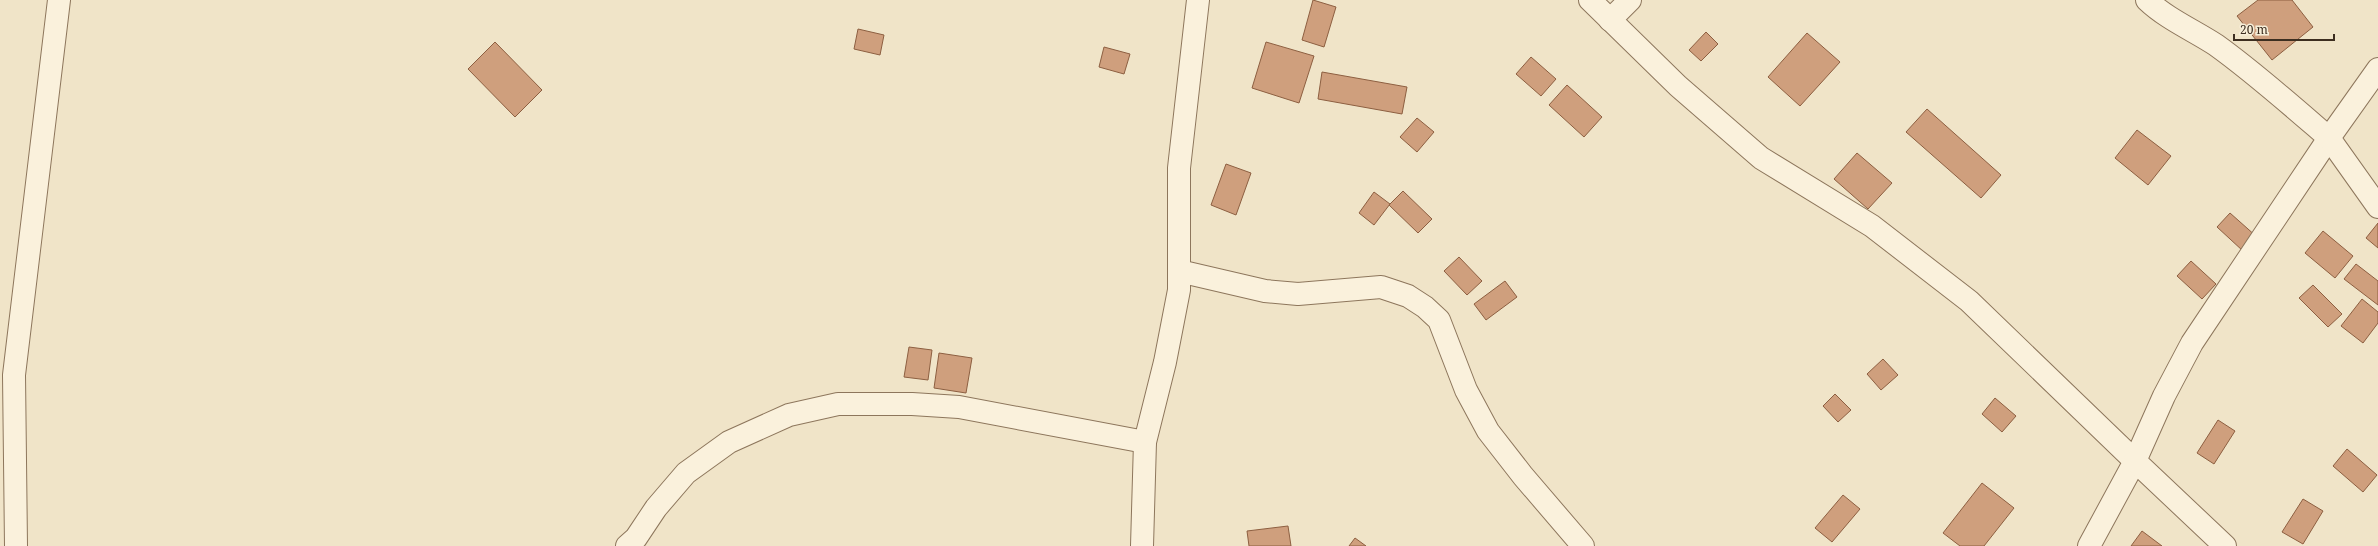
<svg xmlns="http://www.w3.org/2000/svg" width="2378" height="546" font-family="'Noto Serif',serif">
<rect width="100%" height="100%" fill="#f0e4c8"/>
<g fill="#cf9f7d" stroke="#8d5f41">
<path d="M1313,0l23,7 -12,40 -22,-7z"/>
<path d="M2258,0h34l21,27 -41,33 -35,-44z"/>
<path d="M858,29l26,6 -4,20 -26,-6z"/>
<path d="M1706,32l12,12 -17,17 -12,-11z"/>
<path d="M1807,33l33,29 -40,44 -32,-29z"/>
<path d="M495,42l47,48 -27,27 -47,-48z"/>
<path d="M1266,42l48,14 -15,47 -47,-15z"/>
<path d="M1104,47l26,7 -6,20 -25,-7z"/>
<path d="M1531,57l25,22 -15,17 -25,-22z"/>
<path d="M1322,72l85,15 -5,27 -84,-15z"/>
<path d="M1567,85l35,32 -18,20 -35,-32z"/>
<path d="M1927,109l74,66 -20,23 -75,-66z"/>
<path d="M1417,118l17,14 -17,20 -17,-15z"/>
<path d="M2137,130l34,26 -23,29 -33,-27z"/>
<path d="M1857,153l35,30 -24,26 -34,-30z"/>
<path d="M1226,164l25,9 -15,42 -25,-10z"/>
<path d="M1403,191l29,28 -14,14 -29,-28z"/>
<path d="M1374,192l16,12 -16,21 -15,-12z"/>
<path d="M2230,213l27,24 -14,14 -26,-24z"/>
<path d="M2378,223v25l-12,-10z"/>
<path d="M2323,231l30,25 -18,22 -30,-25z"/>
<path d="M1459,257l23,24 -15,14 -23,-24z"/>
<path d="M2191,261l25,23 -14,15 -25,-23z"/>
<path d="M2356,264l22,17v24l-34,-26z"/>
<path d="M1505,281l12,16 -31,23 -12,-16z"/>
<path d="M2313,285l29,29 -14,13 -29,-29z"/>
<path d="M2362,299l16,13v11l-15,20 -22,-17z"/>
<path d="M909,347l23,3 -4,30 -24,-3z"/>
<path d="M939,353l33,5 -6,35 -32,-5z"/>
<path d="M1883,359l15,16 -17,15 -14,-16z"/>
<path d="M1835,394l16,16 -13,12 -15,-16z"/>
<path d="M1995,398l21,18 -14,16 -20,-18z"/>
<path d="M2218,420l17,11 -21,33 -17,-11z"/>
<path d="M2347,449l30,26 -14,17 -30,-26z"/>
<path d="M1982,483l32,25 -30,38h-24l-17,-13z"/>
<path d="M1843,495l17,14 -28,33 -17,-14z"/>
<path d="M2303,499l20,12 -20,33 -21,-12z"/>
<path d="M1288,526l3,20h-42l-2,-15z"/>
<path d="M2142,531l20,15h-31z"/>
<path d="M1355,538l11,8h-17z"/>
</g>
<g fill="none" stroke-linecap="round" stroke-linejoin="round">
<g stroke="#8d765c" stroke-width="24">
<g id="minor">
<path d="M1590,0l88,86 83,72 111,68 97,75 166,160 -46,85"/>
<path d="M2147,0c20,19 46,30 69,45 39,28 76,61 113,93l-137,205 -28,53 -29,65 90,85"/>
<path d="M1610,20l20,-20"/>
<path d="M2378,69l-49,69 49,69"/>
<path d="M1179,271l86,20 33,3 83,-7 27,9 17,11 14,13 27,70 22,41 35,45 60,70"/>
<path d="M16,546l-2,-171 45,-375"/>
<path d="M627,546l9,-8 20,-30 30,-35 43,-31 60,-27 49,-11h74l47,3 186,35"/>
<path d="M1142,546l3,-104 20,-80 14,-72v-122l19,-168"/>
</g>
</g>
<use href="#minor" stroke="#faf1dc" stroke-width="22"/>
</g>
<path d="M2234 34v6h100v-6" fill="none" stroke="#3d2e20" stroke-width="2"/>
<text x="2240" y="34" font-size="12" fill="#3d2e20" stroke="#f7eed8" stroke-width="3" paint-order="stroke">20 m</text>
</svg>
